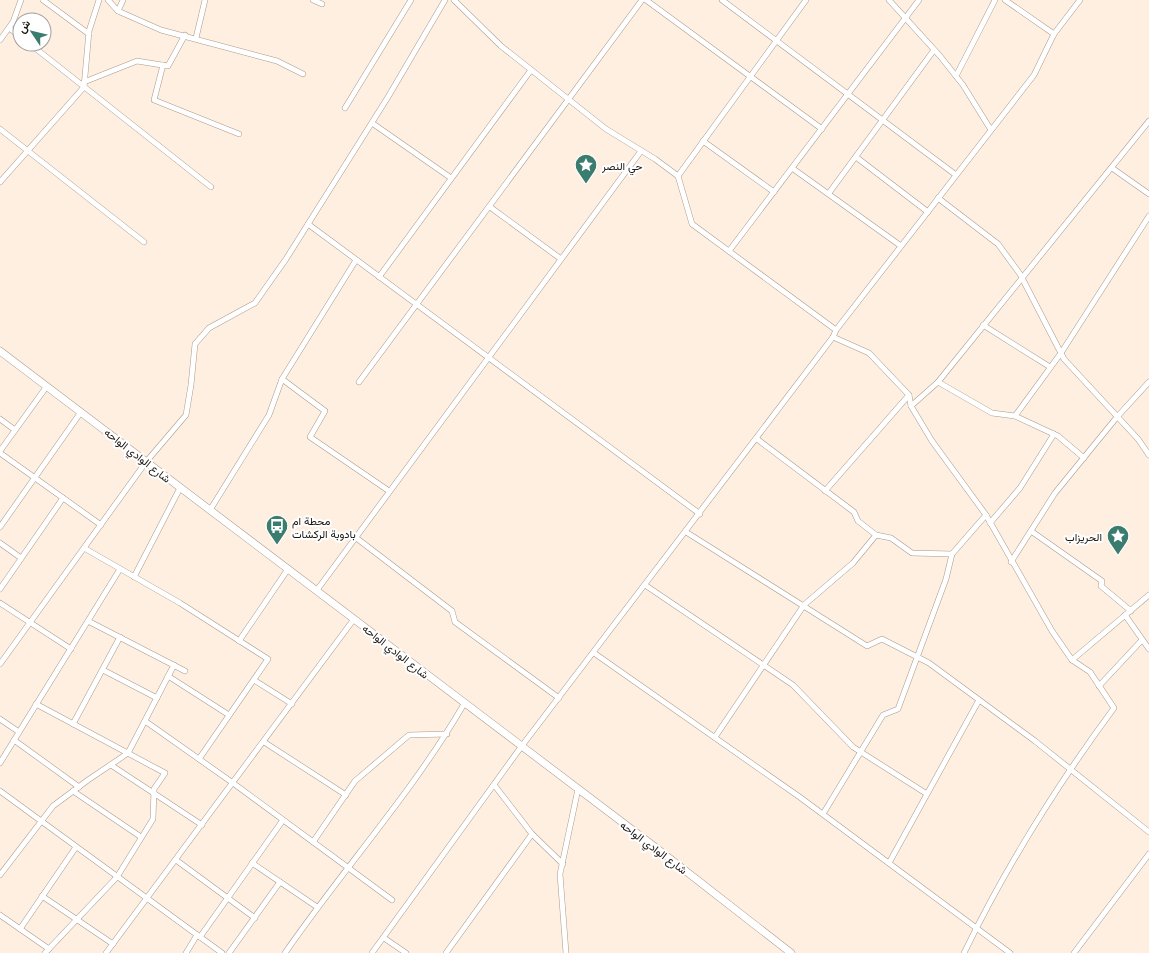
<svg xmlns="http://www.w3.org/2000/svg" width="1149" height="953" font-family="'Noto Sans',Vazirmatn,sans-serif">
<rect width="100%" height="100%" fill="#feefe0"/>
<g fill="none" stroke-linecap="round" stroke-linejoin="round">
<g stroke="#a99b8e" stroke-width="6">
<g id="street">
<path d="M43,0l46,34"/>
<path d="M108,0l10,11 43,19 116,31 26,13"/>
<path d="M313,0l9,4"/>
<path d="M454,0l47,46 105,83 49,30 23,17 14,48 144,106"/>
<path d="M646,0l176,129"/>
<path d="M722,0l234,175"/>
<path d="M889,0l51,56 23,29 28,45"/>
<path d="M1005,0l49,34"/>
<path d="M118,11l5,-11"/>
<path d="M9,28l11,8"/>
<path d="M196,38l9,-38"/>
<path d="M0,40l13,-18 8,-22"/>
<path d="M30,44l181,143"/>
<path d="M163,65l-9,35 85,34"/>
<path d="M956,76l39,-76"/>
<path d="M84,82l53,-21 31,5 17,-31"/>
<path d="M345,108l66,-108"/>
<path d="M372,123l79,55"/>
<path d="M0,129l144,113"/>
<path d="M703,141l71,51"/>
<path d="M856,157l72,55"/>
<path d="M792,168l109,78"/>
<path d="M1112,168l37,26"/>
<path d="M678,176l128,-176"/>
<path d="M0,182l84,-95 5,-56 10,-31"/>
<path d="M829,193l105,-143"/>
<path d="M938,198l60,46 22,30 44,85 74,80 11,16"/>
<path d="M490,207l71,52"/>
<path d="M308,224l392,290"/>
<path d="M729,251l190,-251"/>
<path d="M379,277l152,-207"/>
<path d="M983,325l67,42"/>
<path d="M833,337l36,16 40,42 2,11 21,35 54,74 66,116 20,29 18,12 24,36c-57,77 -108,159 -150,245"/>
<path d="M282,379l43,32 -15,26 79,54"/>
<path d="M359,382l283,-382"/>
<path d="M938,382l54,31 23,3 46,-63 88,-137"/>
<path d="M911,406l27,-24 211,-261"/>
<path d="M1015,416l43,20 26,22"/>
<path d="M0,419l15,11"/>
<path d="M0,451l47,-65"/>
<path d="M0,453l101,72"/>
<path d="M825,491l84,-96"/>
<path d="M210,510l59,-95 13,-36 74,-119"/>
<path d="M990,523l30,-35 34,-54"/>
<path d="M0,527l81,-115"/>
<path d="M1031,531l71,50 -1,5 30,25"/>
<path d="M686,532l181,114 15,-7 47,24 106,78 114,91"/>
<path d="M876,535l15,3 21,15 40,1"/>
<path d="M355,537l97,74 3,11 104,76"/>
<path d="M0,543l21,15"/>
<path d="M84,548l96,55 88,56 -69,100"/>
<path d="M1011,562l44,-69 62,-76 32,-35"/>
<path d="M134,577l46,-89"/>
<path d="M645,585l148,100 60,62 74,47"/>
<path d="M0,589l63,-91"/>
<path d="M317,590l324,-439"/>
<path d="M0,603l71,46"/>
<path d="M1125,615l24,34"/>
<path d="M88,621l97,50"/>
<path d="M239,641l49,-72"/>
<path d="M594,653l207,145 209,155"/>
<path d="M1072,660l77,-65"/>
<path d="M0,664l146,-202 40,-47 5,-30 4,-41 14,-16 46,-25 31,-44 102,-162 57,-97"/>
<path d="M103,670l54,28"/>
<path d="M168,676l61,39"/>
<path d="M254,680l38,24"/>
<path d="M1099,686l43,-46"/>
<path d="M36,704l129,69 -11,16 -1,30 -36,58 -72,76"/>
<path d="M0,719l19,13"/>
<path d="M145,721l88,62 159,117"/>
<path d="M73,724l47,-87"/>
<path d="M715,737l89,-132 49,-42 23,-28 -18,-14 -4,-9 -97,-73"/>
<path d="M14,740l65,47"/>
<path d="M264,742l82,53"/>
<path d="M0,763l120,-194"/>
<path d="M111,765l91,60"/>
<path d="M495,786l37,48 31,30"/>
<path d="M0,791l222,162"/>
<path d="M73,791l68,46"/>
<path d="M823,814l60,-99 15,-6 48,-130 6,-25 34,-39"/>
<path d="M313,842l42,-61 54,-46 38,-1"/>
<path d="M176,860l79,58"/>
<path d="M252,863l65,44"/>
<path d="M889,863l90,-163"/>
<path d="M0,875l53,-69 35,-26 40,-27 46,-88"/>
<path d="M42,896l71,48"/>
<path d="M0,915l49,34"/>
<path d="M20,929l56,-82"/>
<path d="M200,937l83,-117"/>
<path d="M384,938l22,15"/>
<path d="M106,953l248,-334"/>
<path d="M186,953l11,-18"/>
<path d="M229,953l51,-71"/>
<path d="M285,953c58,-84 128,-161 179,-249"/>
<path d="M372,953l149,-206 312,-410 3,-7 198,-255 20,-41 26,-34"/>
<path d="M446,953l86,-119"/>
<path d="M566,953l-6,-79 18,-85"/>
<path d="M1074,953l75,-99"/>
</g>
</g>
<g stroke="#a99b8e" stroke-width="8">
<path id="secondary" d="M0,351l655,496 136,106"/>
</g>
<use href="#street" stroke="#fff" stroke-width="5"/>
<use href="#secondary" stroke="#fff" stroke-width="7"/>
</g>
<defs>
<g id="sight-pin" transform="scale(1.15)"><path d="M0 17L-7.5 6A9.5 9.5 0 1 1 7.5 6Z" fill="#3a7c6e" stroke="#fff"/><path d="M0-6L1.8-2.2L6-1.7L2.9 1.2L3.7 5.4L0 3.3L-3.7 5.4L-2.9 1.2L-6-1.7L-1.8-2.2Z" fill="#fff"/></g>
<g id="bus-pin" transform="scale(1.15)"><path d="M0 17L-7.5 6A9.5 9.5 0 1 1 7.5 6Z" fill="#3a7c6e" stroke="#fff"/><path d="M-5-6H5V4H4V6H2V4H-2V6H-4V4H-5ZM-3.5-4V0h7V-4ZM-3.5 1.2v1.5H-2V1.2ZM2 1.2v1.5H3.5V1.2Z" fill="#fff"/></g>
</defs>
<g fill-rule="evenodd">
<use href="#sight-pin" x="586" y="165"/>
<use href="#bus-pin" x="277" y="526"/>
<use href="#sight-pin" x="1118" y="536"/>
</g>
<g text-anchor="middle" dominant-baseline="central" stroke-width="4" stroke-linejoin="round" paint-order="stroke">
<g font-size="11" fill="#1a1410" stroke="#fff" text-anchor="start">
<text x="602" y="165">حي النصر</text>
<text x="292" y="520">محطة ام<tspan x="292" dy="13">بادوبة الركشات</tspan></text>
<text x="1102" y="536" text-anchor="end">الحريزاب</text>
</g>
<g font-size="11" fill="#1a1410" stroke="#fff">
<text transform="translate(138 455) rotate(38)">شارع الوادي الواحه</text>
<text transform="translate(396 651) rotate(38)">شارع الوادي الواحه</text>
<text transform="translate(654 847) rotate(37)">شارع الوادي الواحه</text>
</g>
</g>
<g transform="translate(32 32) rotate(305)"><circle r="19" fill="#ffffff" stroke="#a3a19f"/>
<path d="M0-3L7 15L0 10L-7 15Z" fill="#3a7c6e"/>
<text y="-6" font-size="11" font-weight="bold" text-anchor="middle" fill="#1a1410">ش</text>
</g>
</svg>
